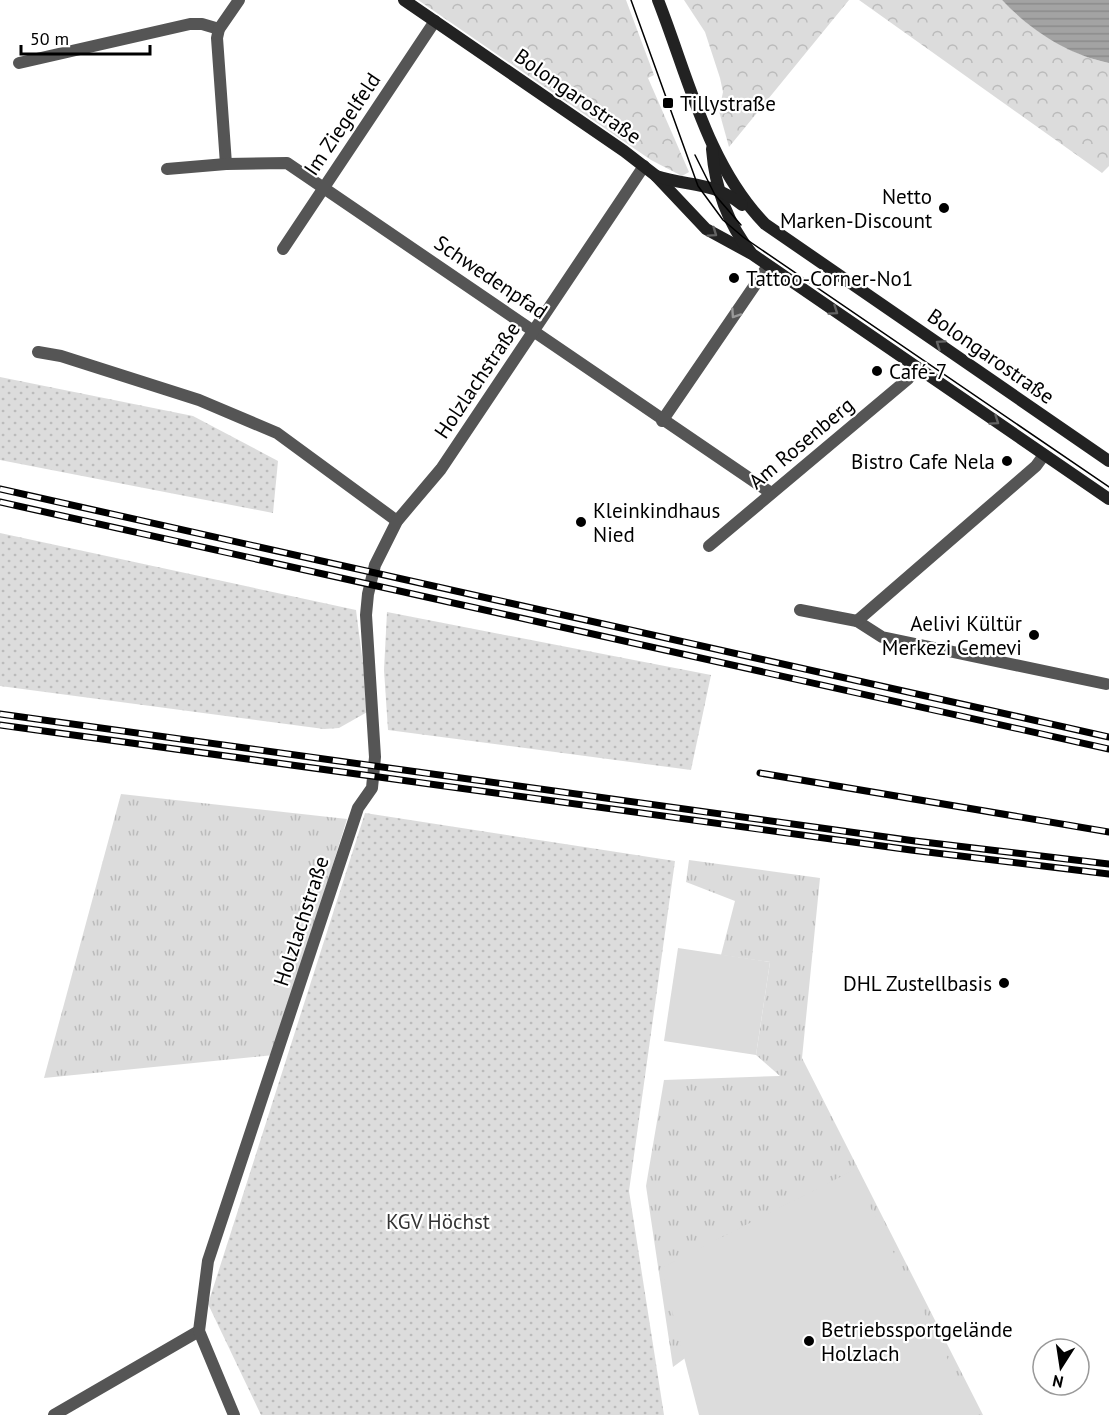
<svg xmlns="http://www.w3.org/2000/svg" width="1109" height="1415" font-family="'PT Sans',sans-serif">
<defs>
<pattern id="grass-tufts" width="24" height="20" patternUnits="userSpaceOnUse" patternTransform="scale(1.5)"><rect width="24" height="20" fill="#dcdcdc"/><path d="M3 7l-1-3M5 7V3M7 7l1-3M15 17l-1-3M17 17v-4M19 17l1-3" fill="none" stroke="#bbb"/></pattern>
<pattern id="forest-crowns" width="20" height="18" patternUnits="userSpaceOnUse" patternTransform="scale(1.5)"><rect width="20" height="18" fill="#dcdcdc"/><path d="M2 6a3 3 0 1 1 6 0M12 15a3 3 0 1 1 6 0" fill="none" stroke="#bbb"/></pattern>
<pattern id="garden-dots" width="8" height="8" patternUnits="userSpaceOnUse" patternTransform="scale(1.5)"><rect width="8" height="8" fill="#dcdcdc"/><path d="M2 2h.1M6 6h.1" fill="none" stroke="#bbb" stroke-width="1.8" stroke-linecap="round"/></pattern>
<pattern id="water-rules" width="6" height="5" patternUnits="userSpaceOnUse" patternTransform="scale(1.5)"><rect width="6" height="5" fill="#a3a3a3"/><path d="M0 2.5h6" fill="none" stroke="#8b8b8b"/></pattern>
</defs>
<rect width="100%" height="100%" fill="#fff"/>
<g fill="url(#grass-tufts)">
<path d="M121,794l226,25 -73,236 -230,23z"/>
<path d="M689,860l131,18 -18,180 181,357h-45l-212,-87 -53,39 -27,-181 18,-106 116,-4 -24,-21 14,-93 -49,-7 14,-54 -49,-19z"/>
</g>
<g fill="url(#forest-crowns)">
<path d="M418,0h208l28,75 -6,3 41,94 -7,4 -31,-16z"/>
<path d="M684,0h165l-120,147 -10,-36 4,-19 -3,-14 -15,-46z"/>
<path d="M859,0h143c28,30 66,54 107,63v103l-7,7z"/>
</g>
<g fill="url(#garden-dots)">
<path d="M0,377l193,39 85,45 -5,52 -273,-53z"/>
<path d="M0,533l356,77 13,101 -30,17 -15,1 -324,-43z"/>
<path d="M387,612l324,63 -20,95 -303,-40 -4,-60z"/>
<path d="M365,813l310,48 -46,330 35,224h-403l-53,-111z"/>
</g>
<g fill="#dcdcdc">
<path d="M678,948l92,14 -14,93 -92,-14z"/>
<path d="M852,1171l124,244h-277l-38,-147z"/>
</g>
<path fill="url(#water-rules)" d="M1002,0h107v63c-41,-8 -79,-33 -107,-63z"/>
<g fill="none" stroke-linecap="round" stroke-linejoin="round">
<g stroke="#555" stroke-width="12">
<path d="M19,63l171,-39h12l17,5"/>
<path d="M226,164l-9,-126 2,-9 20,-29"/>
<path d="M167,169l59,-5 61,-1 484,330"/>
<path d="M283,249l152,-228"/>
<path d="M38,352l23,4 138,44 78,33 120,88"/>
<path d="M662,421l106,-155"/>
<path d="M709,546l199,-167 8,-11"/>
<path d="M800,610l57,11 25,16 224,47"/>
<path d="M857,621l179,-155 8,-11"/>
<path d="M54,1415l145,-84"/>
<path d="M234,1415l-35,-84 9,-70 150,-453 14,-20 3,-31 -9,-142 2,-21 7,-29 22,-44 44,-52 203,-303"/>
</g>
<g stroke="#222" stroke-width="12">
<path d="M404,0l220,151 31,24 51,54 44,24"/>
<path d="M658,0c30,76 49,164 107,224l344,237"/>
<path d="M712,149c3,39 15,74 40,105l357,245"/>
<path d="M656,176c34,11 57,5 86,29"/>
</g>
<g stroke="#000" stroke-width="1.5">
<path d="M631,0l67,186 25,34 20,17 366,250"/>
<path d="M695,155l20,40 26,30"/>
</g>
<g stroke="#000" stroke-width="7">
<g id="rail">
<path d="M0,489l1109,248"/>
<path d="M0,502l1109,247"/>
<path d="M0,714l915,127 194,23"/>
<path d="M0,725l911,125 198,24"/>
<path d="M760,773l349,59"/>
</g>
</g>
<use href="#rail" stroke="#fff" stroke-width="4.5" stroke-dasharray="14" stroke-linecap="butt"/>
</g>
<defs><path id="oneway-chevron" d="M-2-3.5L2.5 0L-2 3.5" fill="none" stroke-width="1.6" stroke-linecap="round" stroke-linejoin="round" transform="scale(1.5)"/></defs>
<g stroke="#646464">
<use href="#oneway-chevron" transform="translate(713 233) rotate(35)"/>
<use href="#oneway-chevron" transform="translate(834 311) rotate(34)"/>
<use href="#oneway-chevron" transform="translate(940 344) rotate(-145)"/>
<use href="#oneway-chevron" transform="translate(995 421) rotate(34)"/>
</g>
<use stroke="#999" href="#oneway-chevron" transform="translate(735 314) rotate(124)"/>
<g fill="#000" stroke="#fff" stroke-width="2">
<rect x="662" y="97" width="12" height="12" rx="3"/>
<circle cx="944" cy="208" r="6"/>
<circle cx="734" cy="278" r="6"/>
<circle cx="877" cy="371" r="6"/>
<circle cx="1007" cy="461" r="6"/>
<circle cx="581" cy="522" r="6"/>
<circle cx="1034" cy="635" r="6"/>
<circle cx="1004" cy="983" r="6"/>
<circle cx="809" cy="1341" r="6"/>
</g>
<g text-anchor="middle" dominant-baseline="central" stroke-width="4.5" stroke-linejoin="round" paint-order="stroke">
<g font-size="21" fill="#000" stroke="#fff">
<text transform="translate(578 96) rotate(35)">Bolongarostraße</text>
<text transform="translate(342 124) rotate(-56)">Im Ziegelfeld</text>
<text transform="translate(491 277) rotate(34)">Schwedenpfad</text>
<text transform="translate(991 356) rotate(35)">Bolongarostraße</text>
<text transform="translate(477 380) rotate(-56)">Holzlachstraße</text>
<text transform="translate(801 443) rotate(-40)">Am Rosenberg</text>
<text transform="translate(301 921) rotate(-72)">Holzlachstraße</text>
</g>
<g font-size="21" fill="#000" stroke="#fff" text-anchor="start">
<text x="680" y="103">Tillystraße</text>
<text x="932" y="196" text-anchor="end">Netto<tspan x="932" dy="24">Marken-Discount</tspan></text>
<text x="746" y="278">Tattoo-Corner-No1</text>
<text x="889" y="371">Café-7</text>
<text x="995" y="461" text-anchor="end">Bistro Cafe Nela</text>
<text x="593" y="510">Kleinkindhaus<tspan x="593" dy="24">Nied</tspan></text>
<text x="1022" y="623" text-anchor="end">Aelivi Kültür<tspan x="1022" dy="24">Merkezi Cemevi</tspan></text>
<text x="992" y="983" text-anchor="end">DHL Zustellbasis</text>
<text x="821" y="1329">Betriebssportgelände<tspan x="821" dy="24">Holzlach</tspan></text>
</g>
<g font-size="21" fill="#333" stroke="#fff">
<text x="438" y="1221">KGV Höchst</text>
</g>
</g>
<g transform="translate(1061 1367) rotate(192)"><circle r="28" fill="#ffffff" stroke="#999999" stroke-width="1.5"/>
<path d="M0-4.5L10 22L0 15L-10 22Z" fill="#000000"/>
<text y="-9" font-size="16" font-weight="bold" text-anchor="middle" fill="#000000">N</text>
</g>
<path d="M21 45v9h129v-9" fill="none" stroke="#000000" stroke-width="3"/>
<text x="30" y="45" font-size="18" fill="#000000" stroke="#ffffff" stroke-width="4.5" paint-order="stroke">50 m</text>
</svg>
